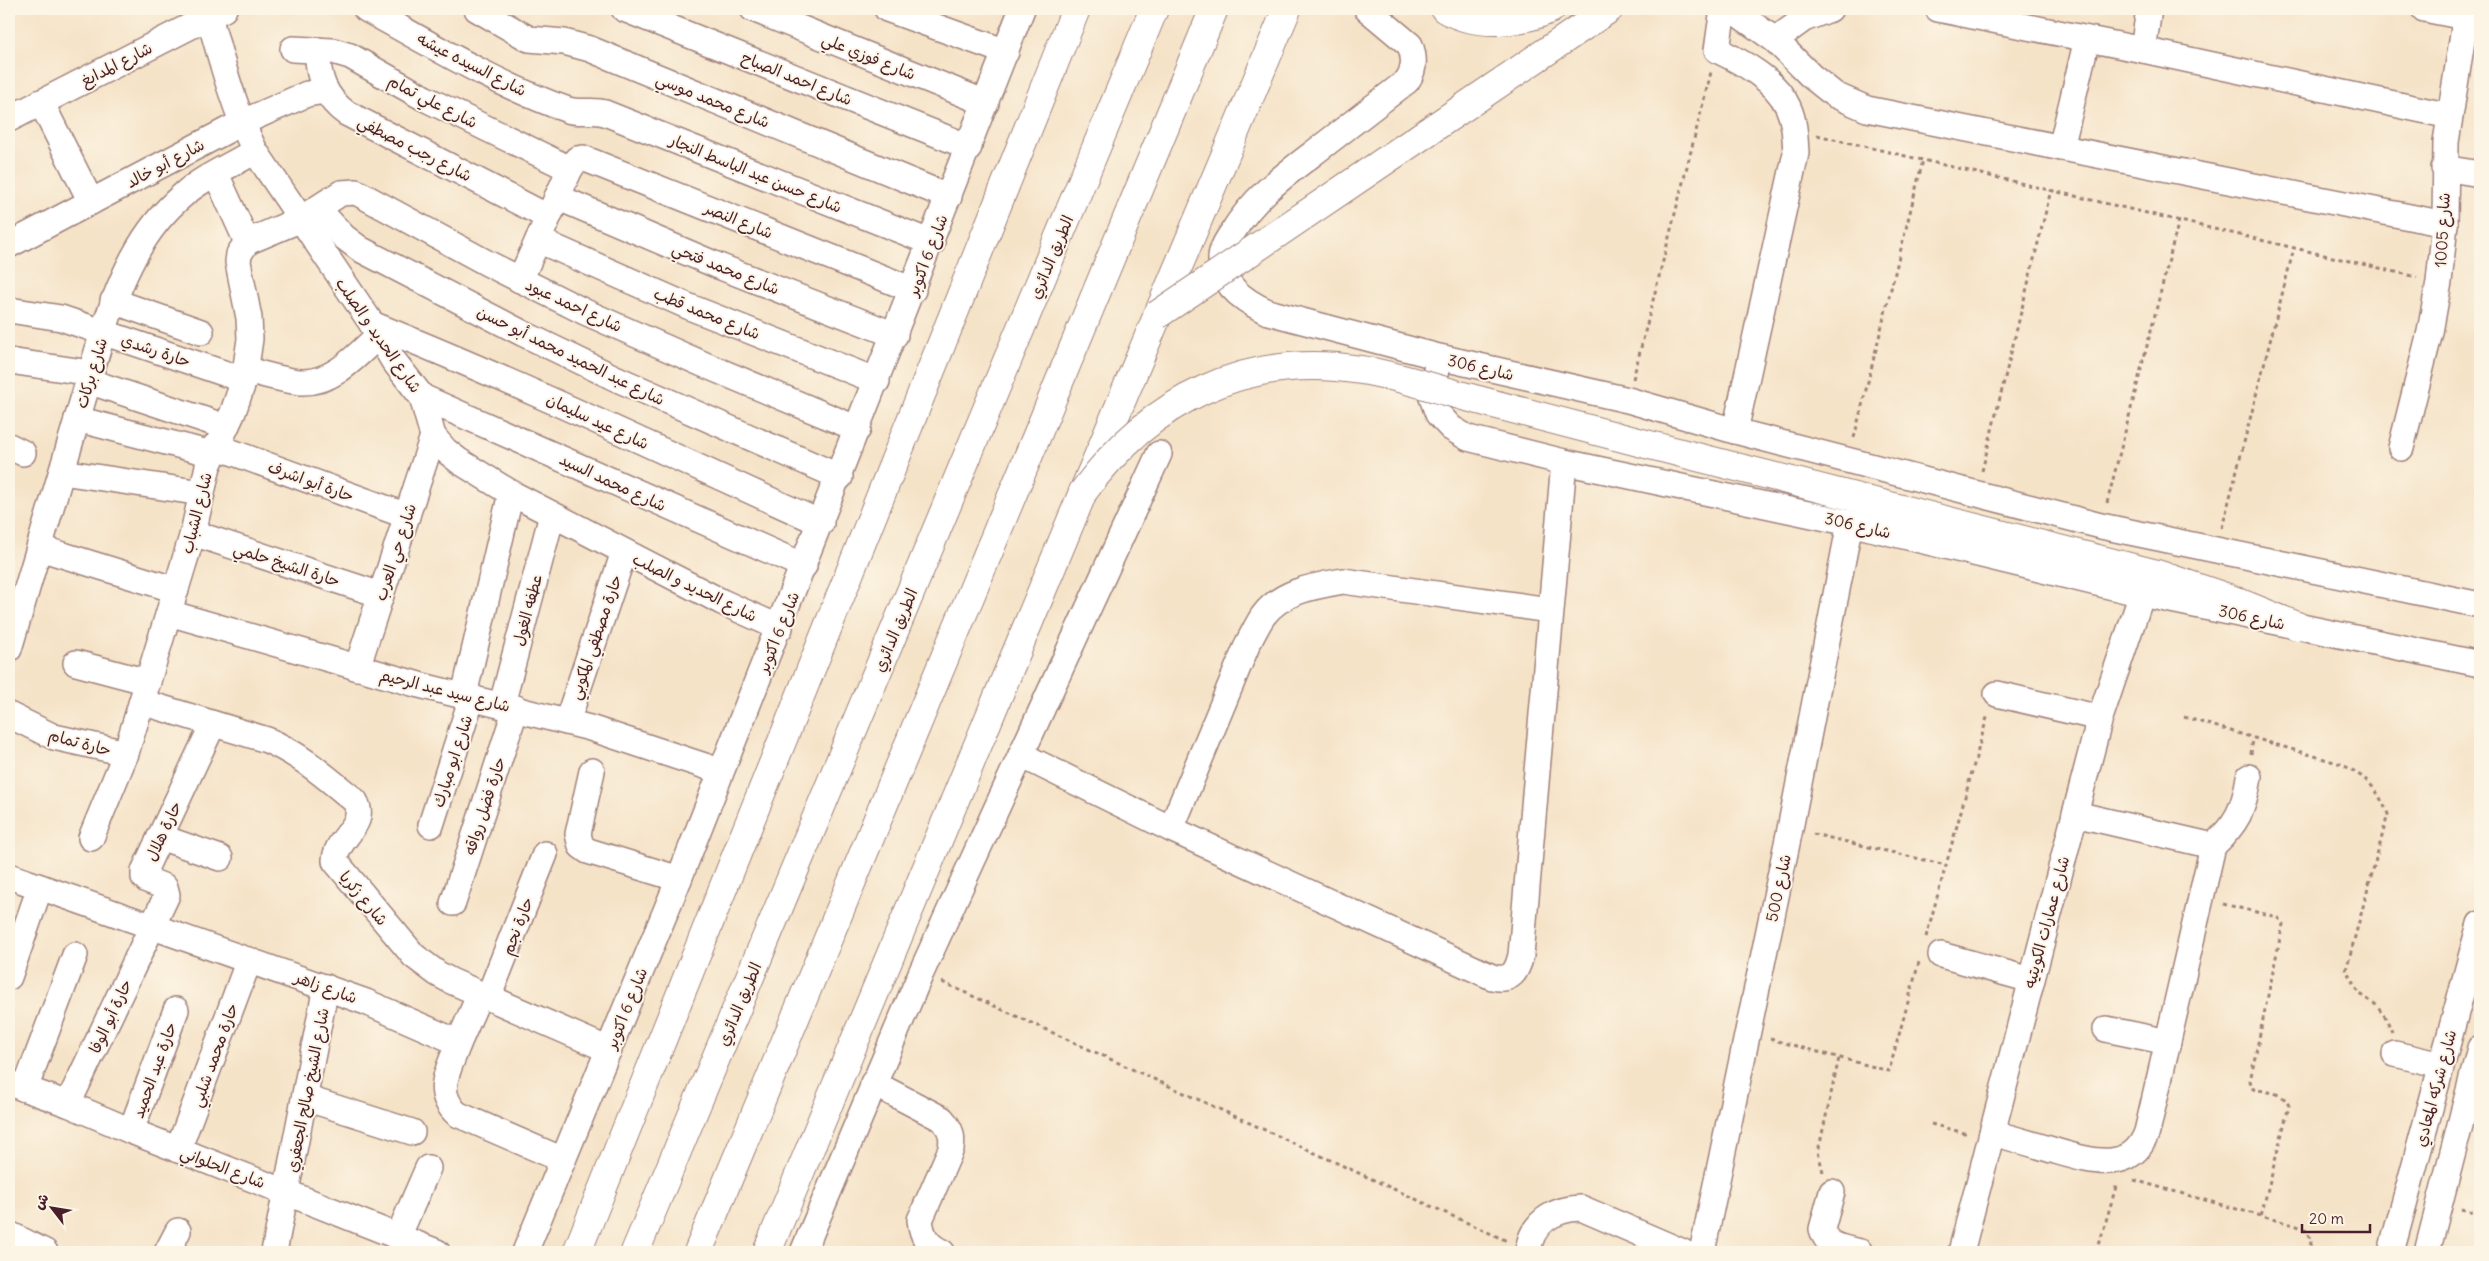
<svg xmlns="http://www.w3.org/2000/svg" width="2489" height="1261" font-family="Delius,'Playpen Sans Arabic',sans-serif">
<rect width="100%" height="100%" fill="#fcf5e5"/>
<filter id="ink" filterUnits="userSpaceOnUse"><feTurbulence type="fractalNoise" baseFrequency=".02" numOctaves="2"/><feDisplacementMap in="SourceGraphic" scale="10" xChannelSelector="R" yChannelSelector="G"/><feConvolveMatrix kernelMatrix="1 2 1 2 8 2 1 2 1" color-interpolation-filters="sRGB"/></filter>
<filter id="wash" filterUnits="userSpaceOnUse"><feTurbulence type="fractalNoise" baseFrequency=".0096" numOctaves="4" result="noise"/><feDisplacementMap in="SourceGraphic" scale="20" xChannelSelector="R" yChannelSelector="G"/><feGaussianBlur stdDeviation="1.12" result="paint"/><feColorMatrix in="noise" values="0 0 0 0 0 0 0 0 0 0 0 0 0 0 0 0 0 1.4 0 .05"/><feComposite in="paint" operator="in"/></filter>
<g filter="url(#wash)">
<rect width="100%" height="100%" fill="#f5e3c8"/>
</g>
<g filter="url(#ink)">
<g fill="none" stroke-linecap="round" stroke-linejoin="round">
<g stroke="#a0817a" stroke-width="28">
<g id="minor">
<path d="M366,9c66,36 131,76 202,101 13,4 24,-1 37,3l327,130"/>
<path d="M477,9l52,30 35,3 26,7 359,148"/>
<path d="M624,9l345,138"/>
<path d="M753,9l233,94"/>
<path d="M887,9l119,43"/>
<path d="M1367,9l43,36c5,13 5,24 -3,36 -26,20 -53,41 -79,61 -36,28 -72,51 -96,91 -5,7 -11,16 -11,25 -1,28 25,44 47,54l171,45 189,43 107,31 366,95 379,79"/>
<path d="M1723,9l-6,41c25,12 59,30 71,57 7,15 7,31 8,46l-61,278"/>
<path d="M1731,9l44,31 36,36 24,19 32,14 578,115"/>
<path d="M1938,9l205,41 307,66"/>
<path d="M2424,9l41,8"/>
<path d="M209,16c13,47 25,92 46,135l117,173 21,36 29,37 11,39 12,14 14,11 52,32 211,109 58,26"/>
<path d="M1775,40l29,-21 26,-10"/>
<path d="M293,49l40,2 17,5 74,42 146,71"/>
<path d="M318,50c-1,26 6,47 28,63l202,104"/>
<path d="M2143,50l6,-41"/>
<path d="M41,102l50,100"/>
<path d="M9,119l215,-110"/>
<path d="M2061,148l26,-109"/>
<path d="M2444,168l36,6"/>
<path d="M216,174l31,68"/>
<path d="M557,197l164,70 174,68"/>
<path d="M318,209l26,28 16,12 162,84 93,45 225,99"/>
<path d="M538,240l154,68 185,73"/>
<path d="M9,245l232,-122 66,-29 18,-3"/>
<path d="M520,280l50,-111 7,-10 6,-1 330,132"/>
<path d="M113,301l88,31"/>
<path d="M9,310l52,8 183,62"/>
<path d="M372,324c152,61 300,132 449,199"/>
<path d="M9,361l82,12"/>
<path d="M246,370c17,4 36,10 54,12 33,2 57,-27 79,-47"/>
<path d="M1436,370l-5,25 7,19 13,14 17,10 96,24 286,61 292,71 338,70"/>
<path d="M88,381l138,46"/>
<path d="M422,397l382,169"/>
<path d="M77,419l135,35"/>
<path d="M9,446l14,7"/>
<path d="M215,446l192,70"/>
<path d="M2401,448l29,-116 9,-50 6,-58 1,-82 21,-133"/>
<path d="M62,472l140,21"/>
<path d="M193,533l188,62"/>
<path d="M40,548l136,42"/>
<path d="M169,613l250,72 171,43 130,43"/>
<path d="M9,649l94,-317c17,-51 37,-101 80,-137 20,-18 49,-30 72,-44"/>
<path d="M76,663l72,19"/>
<path d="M357,668l76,-232"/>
<path d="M1997,694l103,24"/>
<path d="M464,695l47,-202"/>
<path d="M142,702l125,38c33,14 60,38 88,61 14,24 -20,37 -20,60l79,95 24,18 13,7 158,69"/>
<path d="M502,704l50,-189"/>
<path d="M9,715l45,22 72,16"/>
<path d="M567,722l57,-170"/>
<path d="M1021,755l150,74 321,148c19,5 25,-5 29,-22l43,-493"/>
<path d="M592,771l-14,63 3,12 7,5 91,28"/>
<path d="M431,825l41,-128"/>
<path d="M1171,829l77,-186c5,-9 9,-18 15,-27 18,-25 52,-30 80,-35l207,29"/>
<path d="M160,837l60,21"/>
<path d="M91,838l35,-85 67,-220 15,-67 25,-54 11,-32 6,-41 -1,-21 -11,-56 1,-8 8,-12 52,-22 42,-27 15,-1 131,71 98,49 120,53 153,64"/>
<path d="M2213,846c24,-23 31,-36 36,-69"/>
<path d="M9,876l357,126 89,39 3,3c-9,26 -25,47 -1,70l106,46"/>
<path d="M453,903l63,-195"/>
<path d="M1941,955l90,25"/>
<path d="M9,977l31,-90"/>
<path d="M488,998l57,-144"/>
<path d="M2106,1029l62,13"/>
<path d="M458,1044l22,-50"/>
<path d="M2395,1054l46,11"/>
<path d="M9,1083l59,21 63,27 306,121"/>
<path d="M873,1083l69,36c9,10 11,17 9,30l-31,71c2,16 7,25 22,32"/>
<path d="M25,1089l50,-134"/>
<path d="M305,1098l107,34"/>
<path d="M68,1104l99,-209 -2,-8 -18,-7 -3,-3v-6l69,-147"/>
<path d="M131,1131l45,-121"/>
<path d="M1992,1133c20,5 40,11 60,17 35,10 79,26 95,-18l66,-286 -138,-32"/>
<path d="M178,1150l71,-190"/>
<path d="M1832,1192l-10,37c4,18 22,19 38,23"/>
<path d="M9,1234l36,18"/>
<path d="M398,1237l30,-69"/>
<path d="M167,1252l11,-21"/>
<path d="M274,1252l52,-265"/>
<path d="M525,1252l154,-373 343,-870"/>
<path d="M803,1252l118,-279 238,-519"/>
<path d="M1528,1252c3,-29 25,-43 53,-44l102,44"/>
<path d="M1702,1252l88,-423 60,-306"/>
<path d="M1961,1252l139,-534 42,-124"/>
<path d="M2391,1252l89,-328"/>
<path d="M2427,1252l53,-204"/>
</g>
</g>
<g stroke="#a0817a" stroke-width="30">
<g id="highway">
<path d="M1445,9c32,18 74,14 106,0"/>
<path d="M1420,137l189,-128"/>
<path d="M1646,444l511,130 71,24 69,28"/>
<path d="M577,1252l499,-1243"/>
<path d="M635,1252l519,-1243"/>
<path d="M698,1252l516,-1243"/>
<path d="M767,1252l316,-760 204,-483"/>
</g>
</g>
<g stroke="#a0817a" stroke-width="3" stroke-dasharray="4 4" stroke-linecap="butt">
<path d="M1817,135l600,142"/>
<path d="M1633,379l78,-307"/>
<path d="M1854,438l69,-278"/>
<path d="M1982,471l69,-281"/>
<path d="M2107,503l72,-283"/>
<path d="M2222,528l72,-280"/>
<path d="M2184,717l157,47c27,14 35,23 47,50l-42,156 13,24 16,10 11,14 6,14"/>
<path d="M2251,754l2,-16"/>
<path d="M1813,834l133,31"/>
<path d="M2223,904l54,13 6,7 -33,157 3,8c14,3 31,3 36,17l-28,110"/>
<path d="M1926,937l62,-223"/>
<path d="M942,982l565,259"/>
<path d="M1770,1039l119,32 30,-109"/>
<path d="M1931,1124l37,10"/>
<path d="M1823,1172l-5,-20 21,-94"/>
<path d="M2134,1180l163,46 10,5 4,11 -3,10"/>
<path d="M2461,1209l19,5"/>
<path d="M2097,1252l20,-69"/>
</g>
<use href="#minor" stroke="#fff" stroke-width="25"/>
<use href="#highway" stroke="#fff" stroke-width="28"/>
<g stroke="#a0817a" stroke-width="30" stroke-linecap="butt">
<g id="highway-bridge">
<path d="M1157,315l263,-178"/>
<path d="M1083,492c67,-92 164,-141 278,-122 34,5 69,17 102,26 61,16 122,32 183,48"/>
</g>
</g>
<use href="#highway-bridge" stroke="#fff" stroke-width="28"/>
</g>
</g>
<g text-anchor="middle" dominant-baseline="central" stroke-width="4" stroke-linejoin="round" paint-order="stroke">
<g font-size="16" fill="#4a1f2b" stroke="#fcf5e5">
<text transform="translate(869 56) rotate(22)">شارع فوزي علي</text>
<text transform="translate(116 64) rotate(-27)">شارع المدابغ</text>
<text transform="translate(472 64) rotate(27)">شارع السيده عيشه</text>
<text transform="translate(797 78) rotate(22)">شارع احمد الصباح</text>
<text transform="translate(713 100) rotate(22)">شارع محمد موسي</text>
<text transform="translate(433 101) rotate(27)">شارع علي تمام</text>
<text transform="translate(415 148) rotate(27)">شارع رجب مصطفي</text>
<text transform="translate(165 163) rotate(-28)">شارع أبو خالد</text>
<text transform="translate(756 173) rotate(22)">شارع حسن عبد الباسط النجار</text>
<text transform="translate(739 220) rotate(22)">شارع النصر</text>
<text transform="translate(2442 230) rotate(-87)">شارع 1005</text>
<text transform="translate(927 255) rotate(-69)">شارع 6 اكتوبر</text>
<text transform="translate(1051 257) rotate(-67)">الطريق الدائري</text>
<text transform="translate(726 268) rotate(22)">شارع محمد فتحي</text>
<text transform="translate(574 305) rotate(25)">شارع احمد عبود</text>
<text transform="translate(707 313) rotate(22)">شارع محمد قطب</text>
<text transform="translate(379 335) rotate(55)">شارع الحديد و الصلب</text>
<text transform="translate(156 350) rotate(19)">حارة رشدي</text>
<text transform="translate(571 355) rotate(26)">شارع عبد الحميد محمد أبو حسن</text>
<text transform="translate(1481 367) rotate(13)">شارع 306</text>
<text transform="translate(91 373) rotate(-73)">شارع بركات</text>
<text transform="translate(598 421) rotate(25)">شارع عيد سليمان</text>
<text transform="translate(311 481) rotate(20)">حارة أبو اشرف</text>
<text transform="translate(613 482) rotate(25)">شارع محمد السيد</text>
<text transform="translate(196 513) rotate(-76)">شارع الشباب</text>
<text transform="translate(1858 525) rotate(13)">شارع 306</text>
<text transform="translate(395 552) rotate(-72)">شارع حي العرب</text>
<text transform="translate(287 564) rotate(18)">حارة الشيخ حلمي</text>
<text transform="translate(695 587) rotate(26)">شارع الحديد و الصلب</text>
<text transform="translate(527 610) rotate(-75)">عطفه الغول</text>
<text transform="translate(2252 617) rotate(12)">شارع 306</text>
<text transform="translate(895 630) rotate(-67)">الطريق الدائري</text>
<text transform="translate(778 632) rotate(-68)">شارع 6 اكتوبر</text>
<text transform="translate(595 637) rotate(-71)">حارة مصطفي المكوبي</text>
<text transform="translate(445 690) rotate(14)">شارع سيد عبد الرحيم</text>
<text transform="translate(80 742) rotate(15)">حارة تمام</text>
<text transform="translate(452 761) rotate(-72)">شارع ابو مبارك</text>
<text transform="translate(484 806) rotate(-72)">حارة فضل رواقه</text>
<text transform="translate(163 831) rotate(-65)">حارة هلال</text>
<text transform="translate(1778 888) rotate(-78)">شارع 500</text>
<text transform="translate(364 898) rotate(50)">شارع زكريا</text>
<text transform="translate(2046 922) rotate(-75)">شارع عمارات الكويتيه</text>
<text transform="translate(517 926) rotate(-69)">حارة نجم</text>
<text transform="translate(326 987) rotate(20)">شارع زاهر</text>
<text transform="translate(739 1004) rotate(-67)">الطريق الدائري</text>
<text transform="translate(626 1008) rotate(-68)">شارع 6 اكتوبر</text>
<text transform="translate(110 1016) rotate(-65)">حارة أبو الوفا</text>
<text transform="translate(214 1055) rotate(-70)">حارة محمد شلبي</text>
<text transform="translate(154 1070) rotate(-70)">حارة عبد الحميد</text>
<text transform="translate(2435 1088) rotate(-75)">شارع شركه المعادي</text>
<text transform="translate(307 1090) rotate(-79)">شارع الشيخ صالح الجعفري</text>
<text transform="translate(223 1167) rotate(21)">شارع الحلواني</text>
</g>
</g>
<rect width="2489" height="1261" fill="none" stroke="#fcf5e5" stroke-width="30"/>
<g transform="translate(52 1208) rotate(301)" stroke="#fcf5e5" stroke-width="4" paint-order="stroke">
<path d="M0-4L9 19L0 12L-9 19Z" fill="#4a1f2b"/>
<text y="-8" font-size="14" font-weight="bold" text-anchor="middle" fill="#4a1f2b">ش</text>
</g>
<path d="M2302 1224v8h68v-8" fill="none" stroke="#4a1f2b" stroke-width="2.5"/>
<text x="2309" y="1224" font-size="15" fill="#4a1f2b" stroke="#fcf5e5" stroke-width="4" paint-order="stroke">20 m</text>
</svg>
